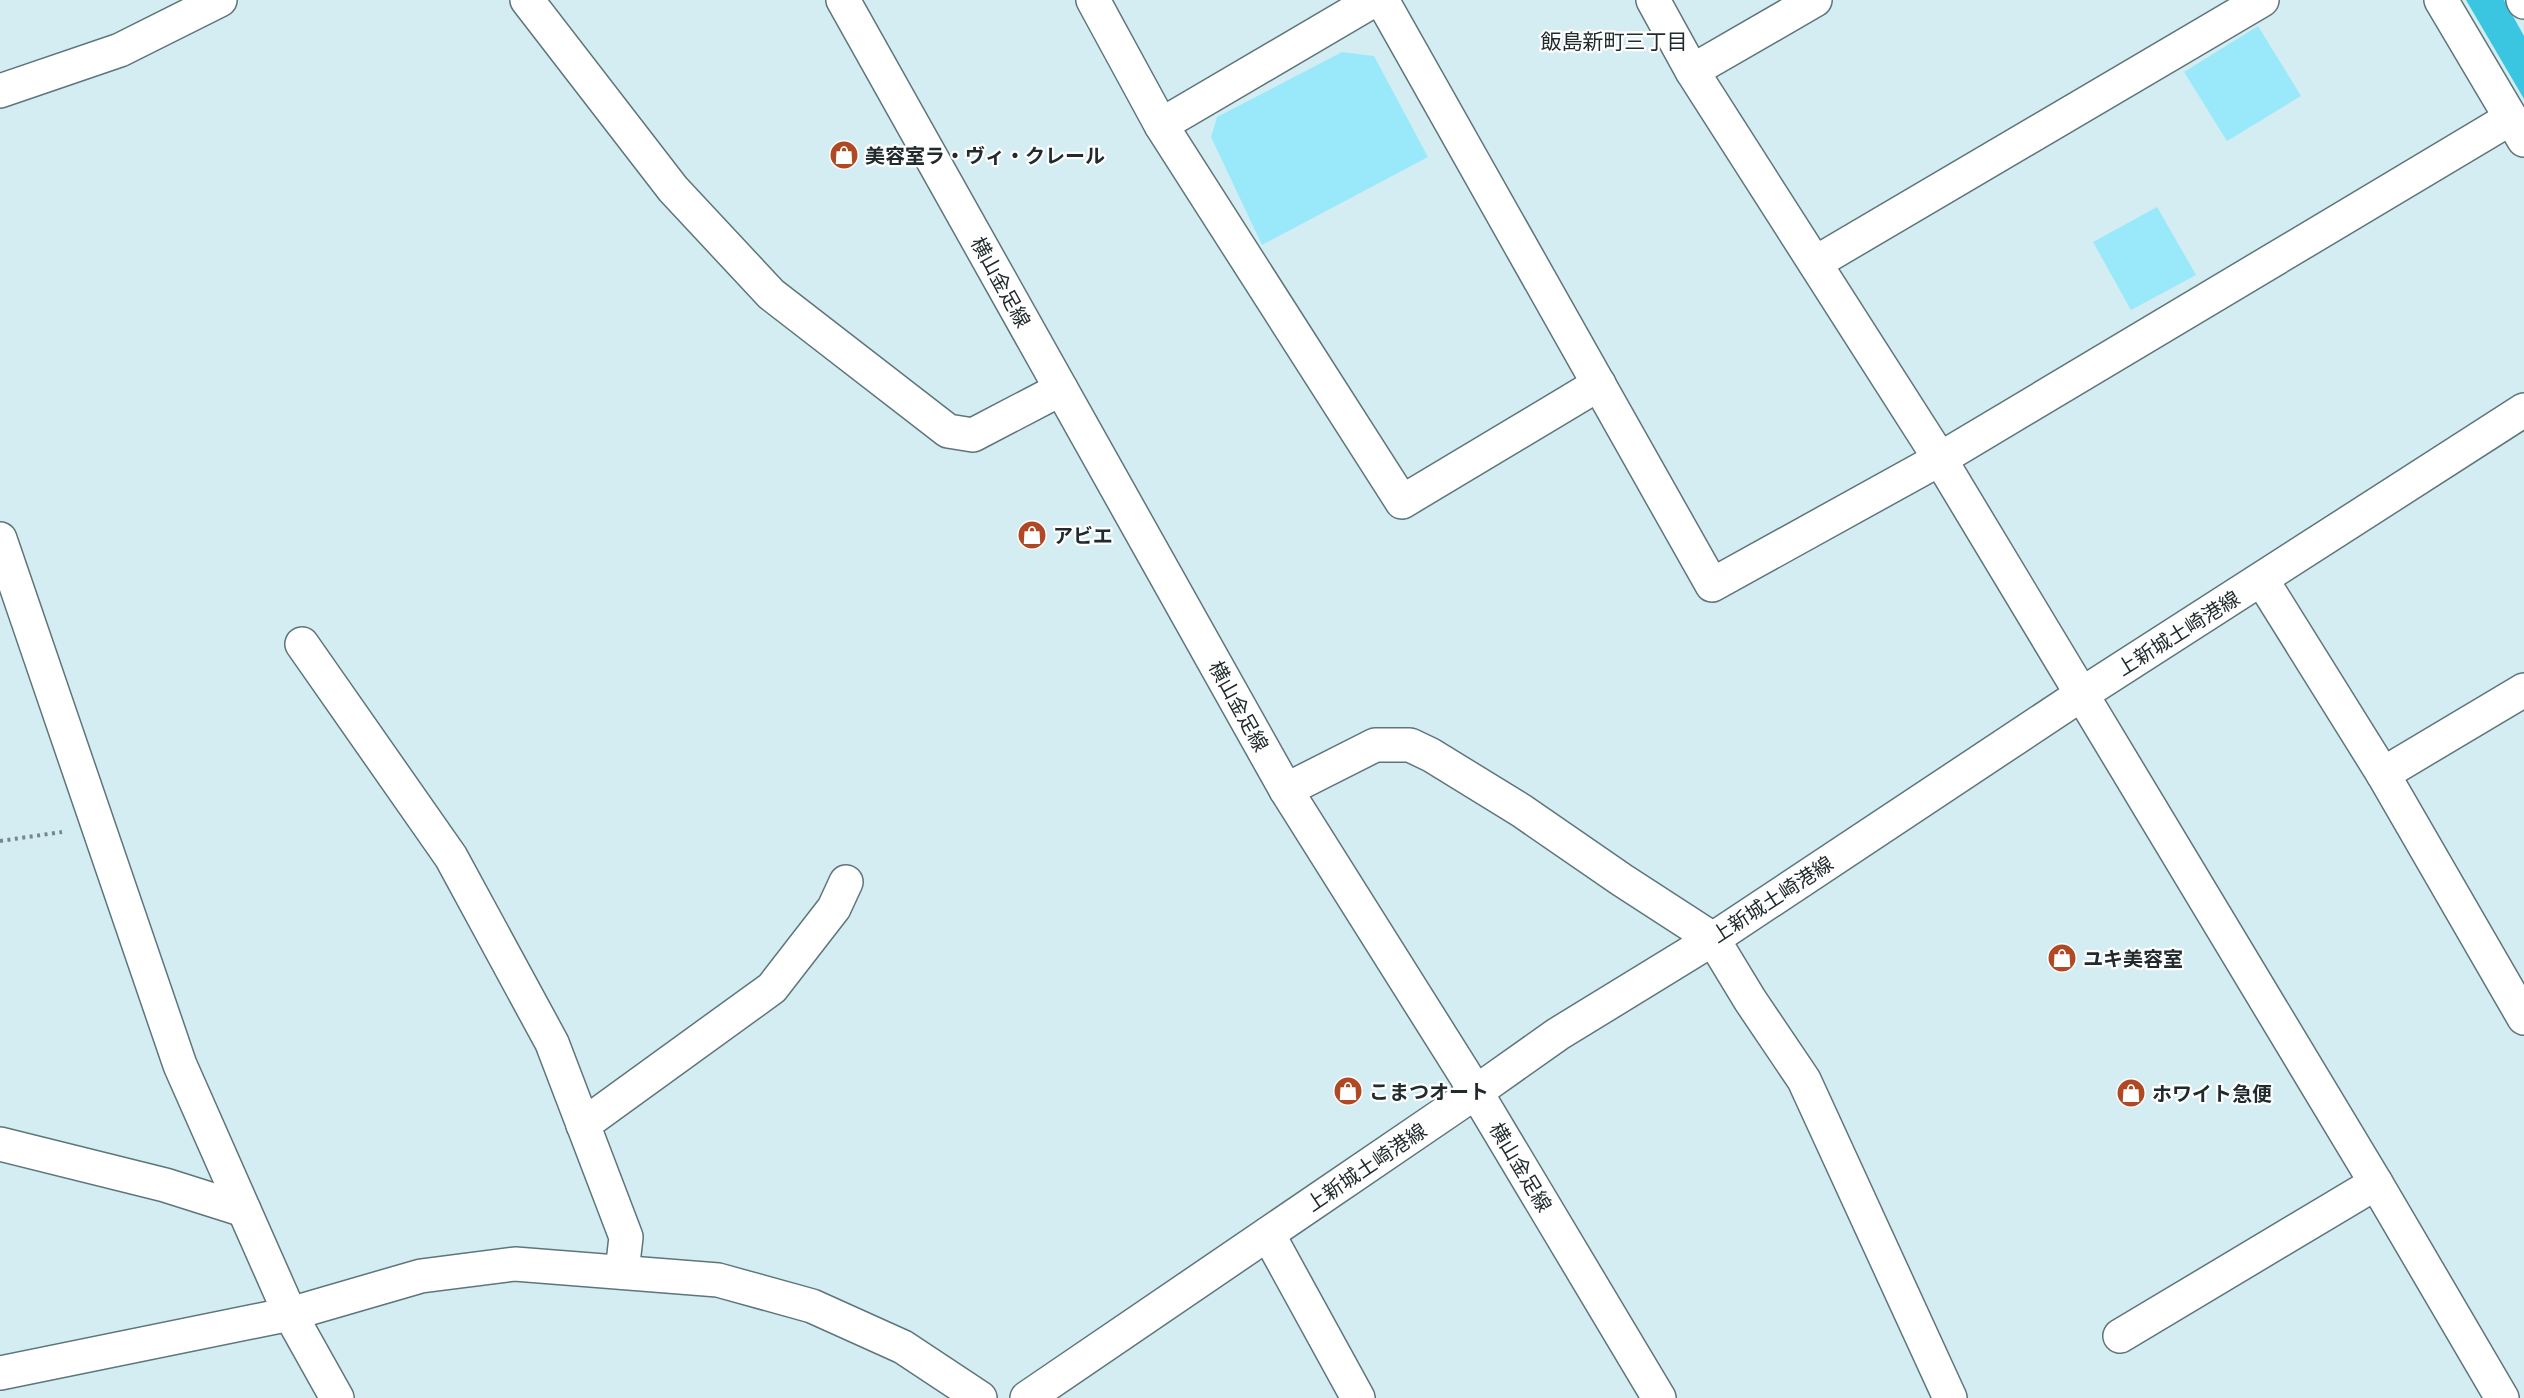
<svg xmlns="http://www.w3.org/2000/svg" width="2524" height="1398" font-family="Manrope,'Noto Sans JP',sans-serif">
<rect width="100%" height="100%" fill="#d3edf3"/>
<g fill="#9ae9fa">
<path d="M2258,26l43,70 -74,45 -43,-69z"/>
<path d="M1342,52l32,4 54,101 -166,88 -51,-108 6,-20z"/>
<path d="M2157,207l39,68 -65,35 -38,-68z"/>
</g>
<path fill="#3ac6e0" d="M2466,0h38l20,36v63z"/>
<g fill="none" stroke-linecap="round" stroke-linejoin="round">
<g stroke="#5e757a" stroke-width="36">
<g id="minor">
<path d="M527,0l146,189 98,105 177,137 25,4 88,-46"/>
<path d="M843,0l443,790 190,302 183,306"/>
<path d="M1093,0l68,125 241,377 197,-118"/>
<path d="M1382,0l330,585 228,-126 571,-341"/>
<path d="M1653,0l39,71 248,388 436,724 126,215"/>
<path d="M2441,0l83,140"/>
<path d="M2523,0l1,2"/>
<path d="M1692,71l123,-71"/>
<path d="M0,91l120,-41 100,-50"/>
<path d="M1161,125l213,-125"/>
<path d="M1815,263l447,-263"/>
<path d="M0,539l180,526 110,249 47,84"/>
<path d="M2262,580l121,194 141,244"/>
<path d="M302,644l149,213 101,186 74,194 -4,35"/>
<path d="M2383,774l141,-84"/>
<path d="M1286,790l89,-45h35l21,10 91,56 100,69 91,59 37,61 54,80 146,318"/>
<path d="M583,1125l189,-137 62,-80 12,-26"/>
<path d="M0,1144l165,41 79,25"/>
<path d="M1268,1234l90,164"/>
<path d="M2120,1336l256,-153"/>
<path d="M0,1373l290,-59 131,-38 94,-12 203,16 94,26 91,41 77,51"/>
</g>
</g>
<g stroke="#5e757a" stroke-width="36">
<path id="major" d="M1027,1398l449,-306 82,-58 155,-95 369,-245 442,-284"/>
</g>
<path stroke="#75878b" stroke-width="4" stroke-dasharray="3 4.5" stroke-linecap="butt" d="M0,841l62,-9"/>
<use href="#minor" stroke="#fff" stroke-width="33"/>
<use href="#major" stroke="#fff" stroke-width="33"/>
</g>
<defs>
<g id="shop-disc" transform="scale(1.5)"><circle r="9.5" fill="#af4823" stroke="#fff"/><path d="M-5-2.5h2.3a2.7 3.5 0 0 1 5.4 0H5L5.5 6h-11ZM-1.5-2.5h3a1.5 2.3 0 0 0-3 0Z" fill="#fff"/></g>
</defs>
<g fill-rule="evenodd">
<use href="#shop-disc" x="844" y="155"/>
<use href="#shop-disc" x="1032" y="535"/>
<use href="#shop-disc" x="2062" y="958"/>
<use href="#shop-disc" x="1348" y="1091"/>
<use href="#shop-disc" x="2131" y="1093"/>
</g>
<g text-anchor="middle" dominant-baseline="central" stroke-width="4.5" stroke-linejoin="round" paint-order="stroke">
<g font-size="20" font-weight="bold" fill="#212b2d" stroke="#fff" text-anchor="start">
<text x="865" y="155">美容室ラ・ヴィ・クレール</text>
<text x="1053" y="535">アビエ</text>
<text x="2083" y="958">ユキ美容室</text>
<text x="1369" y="1091">こまつオート</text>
<text x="2152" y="1093">ホワイト急便</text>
</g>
<g font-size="20" fill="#212b2d" stroke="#fff">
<text transform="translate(1001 282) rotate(61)">横山金足線</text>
<text transform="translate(2178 633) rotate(-32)">上新城土崎港線</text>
<text transform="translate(1239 706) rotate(61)">横山金足線</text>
<text transform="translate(1772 899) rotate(-33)">上新城土崎港線</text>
<text transform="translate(1366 1167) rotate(-34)">上新城土崎港線</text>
<text transform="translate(1521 1167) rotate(59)">横山金足線</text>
</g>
<g font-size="21" fill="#212b2d" stroke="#fff">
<text x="1614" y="41">飯島新町三丁目</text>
</g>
</g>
</svg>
